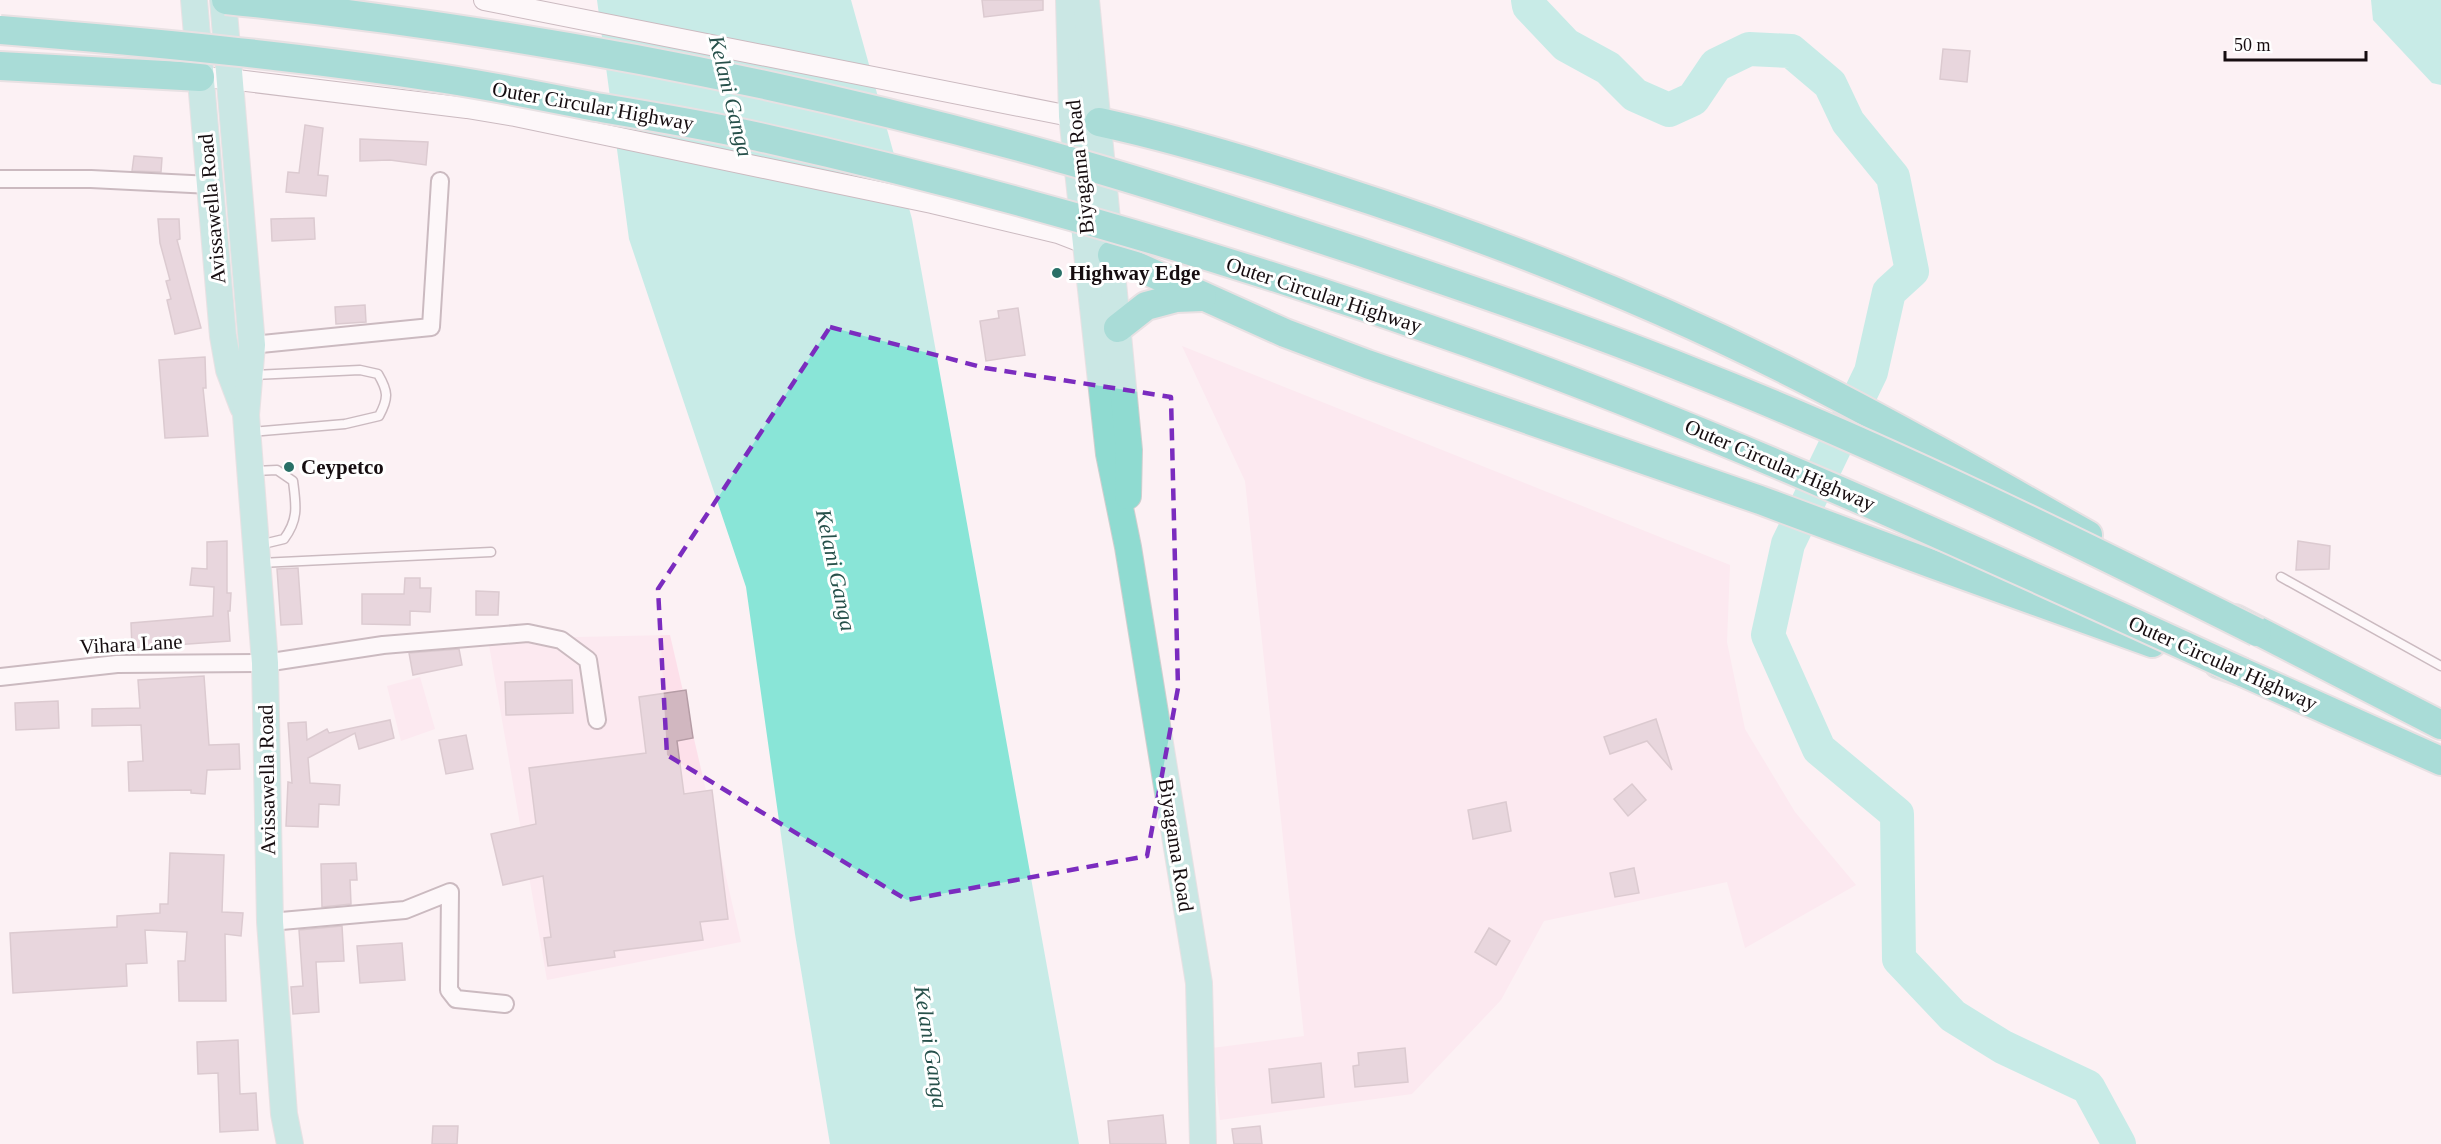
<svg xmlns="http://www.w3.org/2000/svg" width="2441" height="1144" font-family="Georgia,serif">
<rect width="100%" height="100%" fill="#fcf1f4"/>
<g fill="#fde0ea">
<path d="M1182,346l548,219 -3,77 18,87 50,83 61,73 -111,63 -18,-66 -183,39 -43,79 -89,94 -192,26 -8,-72 92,-12 -59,-555z"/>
<path d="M670,635l71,307 -194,38 -59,-341z"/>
<path d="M420,677l15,52 -34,12 -14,-55z"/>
</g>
<g fill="#89e5d7">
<path d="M597,0h254l61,219 167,925h-249l-35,-210 -49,-347 -117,-348z"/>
<path d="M2371,0h70v85l-9,-2 -59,-63z"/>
</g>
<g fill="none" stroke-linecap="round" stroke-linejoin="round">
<path stroke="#89e5d7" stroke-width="34" d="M1528,0l1,6 37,39 42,23 27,27 34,15 24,-11 23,-34 33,-16 42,2 39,33 18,38 45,55 19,94 -23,21 -18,80 -83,172 -20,91 51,114 78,65 2,145 54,57 50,31 85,40 31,57"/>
</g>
<g fill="#d1b7c0" stroke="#b59ca5" stroke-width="1.5">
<path d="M982,0h61v10l-59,7z"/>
<path d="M1943,49l27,2 -3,31 -27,-3z"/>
<path d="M305,125l18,3 -5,47 10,1 -2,20 -40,-4 2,-20 11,1z"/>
<path d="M360,139l68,3 -2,23 -36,-5 -30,1z"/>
<path d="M134,156l28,2 -1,14 -29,-1z"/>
<path d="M314,218l1,21 -43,2 -1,-22z"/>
<path d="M158,219h21l1,20 -3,1 24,88 -26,6 -8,-34 4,-1 -5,-18 4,-1 -10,-37z"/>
<path d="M365,305l1,17 -30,2 -1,-17z"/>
<path d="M1018,308l7,47 -39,6 -6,-40 19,-3 -1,-7z"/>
<path d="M205,357l1,31h-3l5,48 -43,2 -6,-78z"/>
<path d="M227,541v52h4l-1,18h-2l2,30 -98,7 -1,-25 82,-7 1,-29 -24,-2 2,-17 15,1v-27z"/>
<path d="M2298,541l32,5 -1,23 -33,1z"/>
<path d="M298,568l4,56 -21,1 -4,-56z"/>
<path d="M405,578h15v10h11l-1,24 -20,-1v14l-48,-1v-30h42z"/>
<path d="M476,591l23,1 -1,23h-22z"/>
<path d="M459,649l3,16 -49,10 -4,-22z"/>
<path d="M204,676l5,69 30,-1 1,25 -33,1 -2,24 -14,-1v-3l-62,1 -1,-29 15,-1 -2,-36 -49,1v-17l48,-1 -2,-28z"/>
<path d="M572,680l1,33 -67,2 -1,-33z"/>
<path d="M686,690l7,48 -16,3 7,53 28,-4 16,129 -28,3 3,18 -89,11 1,6 -67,9 -4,-28 7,-1 -8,-61 -40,9 -12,-51 45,-10 -7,-56 117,-15 -7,-56z"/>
<path d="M58,701l1,27 -43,2 -1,-27z"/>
<path d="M1656,719l16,51 -25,-29 -37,13 -6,-17z"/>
<path d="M390,720l4,18 -35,11 -4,-16 -47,25 2,25 30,2 -1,20 -20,-1 -1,23 -32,-1 2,-44 4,1 -4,-60 18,-1 1,18 20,-11 2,4z"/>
<path d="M466,735l7,34 -27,5 -7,-34z"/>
<path d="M1632,784l14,16 -18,16 -14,-17z"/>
<path d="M1506,802l5,29 -38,8 -5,-29z"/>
<path d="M170,853l54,2 -2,57 21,1 -2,23 -16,-2 1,67h-47l-1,-40h7l2,-29 -42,-2 2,33 -21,1 1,22 -114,7 -3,-60 107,-6v-11l43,-3v-9h8z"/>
<path d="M356,863l1,17h-7l1,24 -29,3 -1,-43z"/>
<path d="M1634,868l5,25 -24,4 -5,-24z"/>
<path d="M342,926l2,35 -28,1 3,50 -26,2 -2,-27 12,-1 -4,-56z"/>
<path d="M1489,928l21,13 -14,24 -21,-13z"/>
<path d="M402,943l3,37 -45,3 -3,-37z"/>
<path d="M238,1040l2,54 16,-1 2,37 -38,2 -2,-59 -20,1 -1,-32z"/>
<path d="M1405,1048l3,34 -53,5 -2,-21 6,-1 -1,-12z"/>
<path d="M1321,1063l3,34 -52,6 -3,-34z"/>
<path d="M1163,1115l3,29h-56l-2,-23z"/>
<path d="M433,1126h25l-1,18h-25z"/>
<path d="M1260,1126l2,18h-28l-2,-15z"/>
</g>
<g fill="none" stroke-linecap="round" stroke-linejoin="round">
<g stroke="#917982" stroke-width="11">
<g id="service">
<path d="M250,432l95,-8 34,-8c10,-18 9,-25 -1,-42l-18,-4 -107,5"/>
<path d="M253,471l24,-1 16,11c3,24 6,38 -9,58l-25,6"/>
<path d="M260,563l231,-11"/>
<path d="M2281,577l160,89"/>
</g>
</g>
<g stroke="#917982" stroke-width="20">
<g id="minor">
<path d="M0,179h91l120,6"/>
<path d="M252,345l179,-18 9,-146"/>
<path d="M0,677l117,-13 148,-1 118,-18 145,-12 33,7 27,20 9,60"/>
<path d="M270,922l135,-12 45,-18 -1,98 7,9 49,5"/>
</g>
</g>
<g stroke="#917982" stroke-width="22">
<g id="tertiary">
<path d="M484,0l601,119"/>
<path d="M200,77l29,2 238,29 48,8 417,87 126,30 39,15"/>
</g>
</g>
<g stroke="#d0cfcf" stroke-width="28">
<g id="primary">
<path d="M194,0l29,336 6,34 14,37"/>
<path d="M223,0l29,345 -6,70 19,248 5,259 14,192 6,30"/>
<path d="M1069,0l3,116 37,338 19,93 71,436 4,161"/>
<path d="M1086,0l43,450 -1,46"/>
</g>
</g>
<g stroke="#d0cfcf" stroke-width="32">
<g id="motorway">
<path d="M0,66l200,11"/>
<path d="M1099,122c79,17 157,41 234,66 153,49 307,109 451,181 104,52 204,109 304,166"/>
<path d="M1112,255l173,78 82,31 393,136 172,64 220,79"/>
<path d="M1118,328l28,-22 30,-8 26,-1"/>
<path d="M2235,619l206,106"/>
<path d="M2219,664l23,8 199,89"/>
</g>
</g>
<use href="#service" stroke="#fff" stroke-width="8"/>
<use href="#minor" stroke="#fff" stroke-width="16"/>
<use href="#tertiary" stroke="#fff" stroke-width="20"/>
<use href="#primary" stroke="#8fdbd1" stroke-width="26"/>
<use href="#motorway" stroke="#45c3b3" stroke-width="28"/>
<g stroke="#d0cfcf" stroke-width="32" stroke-linecap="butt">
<g id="motorway-bridge">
<path d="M226,0c281,29 561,81 833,158 101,28 199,61 298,93 112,38 224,76 334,120 194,76 380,168 566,261"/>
<path d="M0,30c149,12 298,26 445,49 51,8 101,18 151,28 54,9 109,18 163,30 241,54 480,124 713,207 263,94 516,212 770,328"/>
</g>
</g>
<use href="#motorway-bridge" stroke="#45c3b3" stroke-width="28"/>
</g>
<path d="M0 0H2441V1144H0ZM830,327l155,41 186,29 7,291 -31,168 -240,44 -240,-145 -9,-166z" fill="#fcf1f4" fill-opacity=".55" fill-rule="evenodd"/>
<path fill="none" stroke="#7b2cbf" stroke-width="4.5" stroke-dasharray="12 8" stroke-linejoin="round" d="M830,327l155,41 186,29 7,291 -31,168 -240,44 -240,-145 -9,-166z"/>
<g fill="#297067" stroke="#fff" stroke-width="2">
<circle cx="1057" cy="273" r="6"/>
<circle cx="289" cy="467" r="6"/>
</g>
<g text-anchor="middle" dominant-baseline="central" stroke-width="6" stroke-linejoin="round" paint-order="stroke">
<g font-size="21" fill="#160d10" stroke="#fff">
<text transform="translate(593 106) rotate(10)">Outer Circular Highway</text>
<text transform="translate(1080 167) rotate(-96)">Biyagama Road</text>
<text transform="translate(212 209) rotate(-95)">Avissawella Road</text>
<text transform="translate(1324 295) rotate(18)">Outer Circular Highway</text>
<text transform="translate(1780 465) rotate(23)">Outer Circular Highway</text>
<text transform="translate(131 644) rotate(-3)">Vihara Lane</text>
<text transform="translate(2223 663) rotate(24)">Outer Circular Highway</text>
<text transform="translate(267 780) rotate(-91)">Avissawella Road</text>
<text transform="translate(1176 845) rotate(81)">Biyagama Road</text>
</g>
<g font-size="21" font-weight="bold" fill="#160d10" stroke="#fff" text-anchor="start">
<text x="1069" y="273">Highway Edge</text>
<text x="301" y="467">Ceypetco</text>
</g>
<g font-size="22" font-style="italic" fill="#26504a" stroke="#fff">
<text transform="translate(731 96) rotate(76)">Kelani Ganga</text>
<text transform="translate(836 570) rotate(78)">Kelani Ganga</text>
<text transform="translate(931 1047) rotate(81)">Kelani Ganga</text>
</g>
</g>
<path d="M2225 51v9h141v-9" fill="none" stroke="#160d10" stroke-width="3"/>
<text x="2234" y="51" font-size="18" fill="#160d10" stroke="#ffffff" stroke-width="4.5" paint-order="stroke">50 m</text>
</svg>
